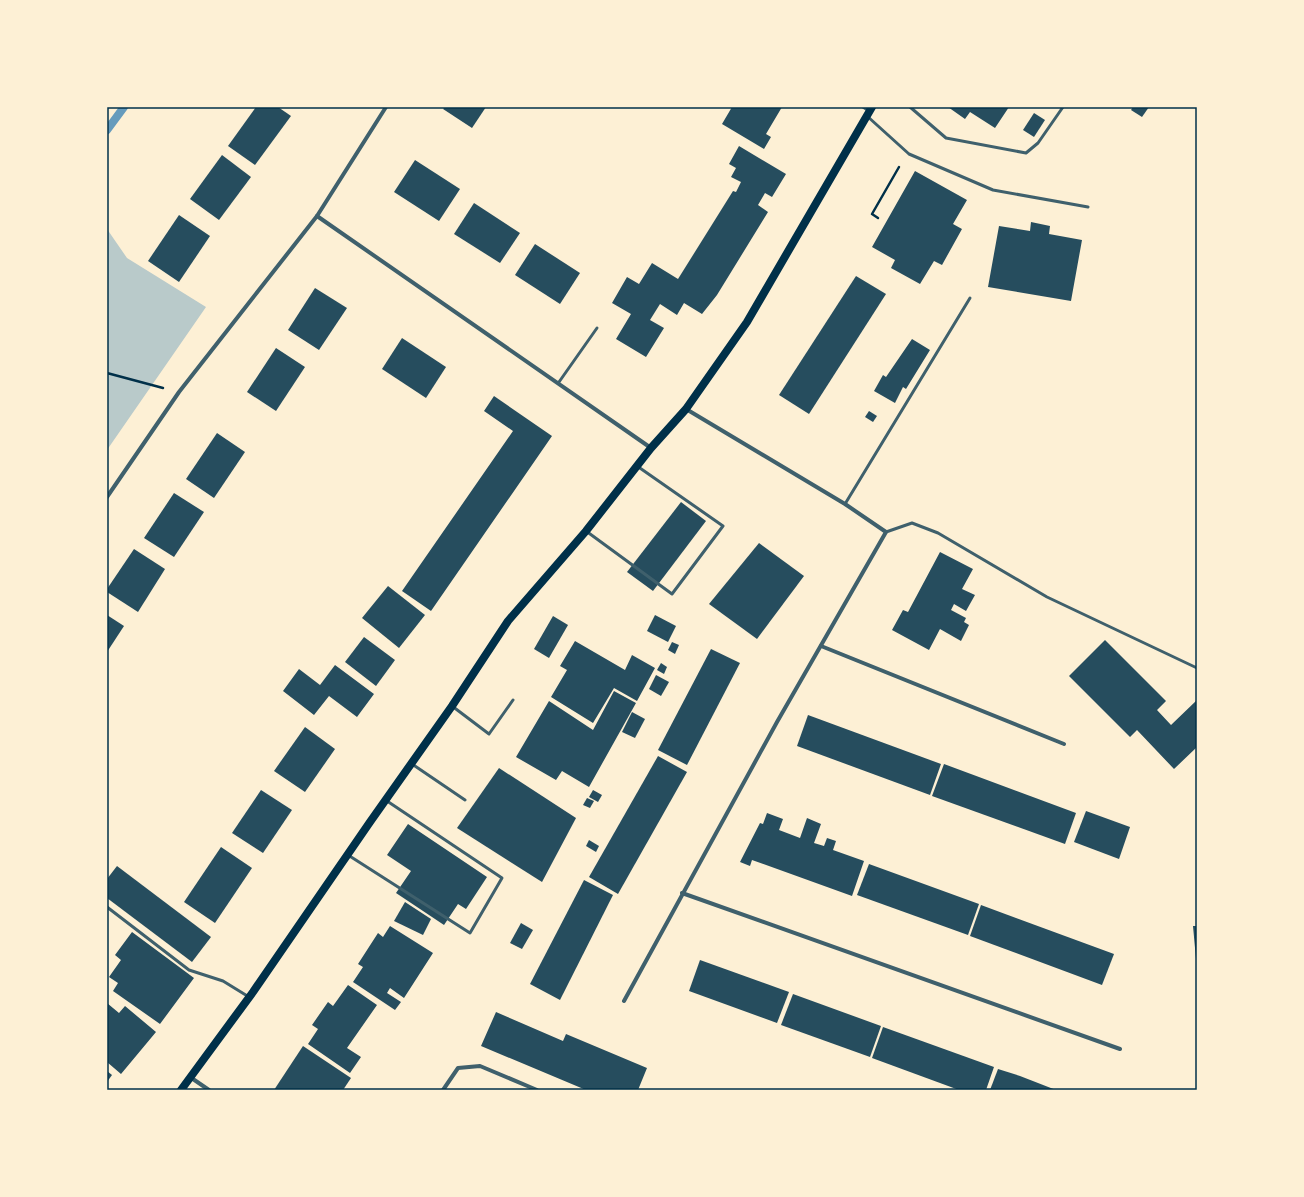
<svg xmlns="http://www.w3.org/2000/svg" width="1304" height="1197" font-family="Lora,serif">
<rect width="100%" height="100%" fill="#fdf0d5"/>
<path fill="#b9caca" d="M107,229l20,29 79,49 -99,143z"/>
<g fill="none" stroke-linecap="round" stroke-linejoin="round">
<path stroke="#669bbc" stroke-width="8" d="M107,130l17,-23"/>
</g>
<g fill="#264d5e">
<path d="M256,107h22l13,9 -36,49 -27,-19z"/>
<path d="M445,107h41l-14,21 -29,-19z"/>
<path d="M732,107h50l-16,27 5,3 -7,12 -42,-25z"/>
<path d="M948,107h61l-14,21 -25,-16 -5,7z"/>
<path d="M1133,107h16l-7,10 -11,-7z"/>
<path d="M1034,113l11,7 -11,17 -11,-7z"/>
<path d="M739,146l47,28 -14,23 -7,-4 -7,12 10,7 -51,83 -15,19 -18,-11 -7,12 -17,-11 -10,16 14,8 -18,29 -30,-18 15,-25 -19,-11 15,-26 12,7 13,-21 26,16 55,-88 3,1 5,-10 -10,-5 5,-9 -7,-4z"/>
<path d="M222,155l29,22 -32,43 -29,-21z"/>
<path d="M415,160l45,29 -21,32 -45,-29z"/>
<path d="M915,171l52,29 -14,24 9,5 -20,36 -8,-4 -14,23 -29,-16 4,-8 -23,-13z"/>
<path d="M474,203l46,30 -20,30 -46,-29z"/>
<path d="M179,215l31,21 -31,46 -31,-21z"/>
<path d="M1031,222l19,4 -1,8 33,6 -11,61 -83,-14 11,-61 31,5z"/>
<path d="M535,244l45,29 -20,31 -45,-29z"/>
<path d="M856,276l30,18 -77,120 -30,-19z"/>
<path d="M315,288l32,20 -28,42 -31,-20z"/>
<path d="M402,338l44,29 -20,31 -44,-29z"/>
<path d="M912,339l18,11 -24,39 -3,-2 -8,16 -21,-12 9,-16 3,2z"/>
<path d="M276,348l29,19 -29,44 -29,-19z"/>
<path d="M494,396l58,40 -121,175 -29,-20 111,-160 -29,-20z"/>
<path d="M869,411l8,5 -4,6 -8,-5z"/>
<path d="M217,433l28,19 -31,46 -28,-19z"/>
<path d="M174,493l30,19 -30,45 -30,-19z"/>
<path d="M681,502l25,19 -53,70 -26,-19z"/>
<path d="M759,543l45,33 -47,63 -48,-35z"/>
<path d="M134,549l31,20 -27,43 -31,-20v-3z"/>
<path d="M940,552l33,17 -11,20 13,6 -9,16 -12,-7 -3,6 15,8 -2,4 5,3 -8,16 -21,-12 -11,21 -37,-20 11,-20 5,2z"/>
<path d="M388,586l37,29 -26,33 -37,-30z"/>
<path d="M107,615l17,11 -17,26z"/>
<path d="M655,615l21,11 -8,16 -21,-11z"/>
<path d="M553,616l15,9 -19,33 -15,-9z"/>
<path d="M364,637l31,23 -19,26 -31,-24z"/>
<path d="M1105,640l61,61 -9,9 14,15 26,-25v47l-23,22 -37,-39 -7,7 -61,-61z"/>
<path d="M575,641l50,29 7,-15 23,13 -18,33 -23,-13 -21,35 -42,-26 16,-27 -7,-4z"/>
<path d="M672,642l7,3 -4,9 -7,-4z"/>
<path d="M711,649l29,14 -53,102 -29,-15z"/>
<path d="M661,663l6,4 -3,7 -7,-4z"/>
<path d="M335,665l39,29 -17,23 -28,-21 -15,19 -31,-24 16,-22 21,16z"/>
<path d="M656,675l13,7 -8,14 -12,-7z"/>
<path d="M614,691l22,12 -47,84 -27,-16 -6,9 -40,-23 33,-56 44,29z"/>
<path d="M632,712l13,7 -10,19 -13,-6z"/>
<path d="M808,715l133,49 -11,31 -133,-49z"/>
<path d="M305,727l30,22 -30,43 -31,-21z"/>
<path d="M658,756l29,16 -69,122 -29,-17z"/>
<path d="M944,764l132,49 -11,31 -133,-48z"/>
<path d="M499,768l77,50 -34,64 -85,-54z"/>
<path d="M261,790l31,20 -29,43 -31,-20z"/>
<path d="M593,790l9,5 -4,7 -9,-5z"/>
<path d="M587,798l7,3 -4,7 -7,-3z"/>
<path d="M1086,811l44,16 -11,32 -45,-17z"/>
<path d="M767,813l16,6 -4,11 21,8 7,-20 14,6 -7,19 10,3 3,-8 9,3 -3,9 31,11 -12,35 -100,-36 -2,6 -10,-4 20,-39 3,1z"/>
<path d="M408,824l79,53 -21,32 -8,-5 -14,21 -48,-32 15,-22 -24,-16z"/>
<path d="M589,840l10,6 -3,6 -10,-6z"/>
<path d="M221,847l31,21 -37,55 -31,-21z"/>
<path d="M869,864l110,40 -11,31 -111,-40z"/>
<path d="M117,866l94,71 -19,25 -85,-64v-19z"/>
<path d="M584,880l29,15 -53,105 -30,-16z"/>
<path d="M405,902l26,17 -8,16 -29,-14z"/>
<path d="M981,905l133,49 -12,31 -132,-49z"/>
<path d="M521,923l12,7 -11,19 -12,-6z"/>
<path d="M390,926l43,27 -29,45 -14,-10 -3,5 14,9 -6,8 -42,-28 10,-15 -5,-3 20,-31 5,4z"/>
<path d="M1193,926h4v33h-1z"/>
<path d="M132,932l62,46 -34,46 -47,-33 5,-8 -9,-6 12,-17 -6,-5z"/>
<path d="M700,960l89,32 -12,31 -88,-32z"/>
<path d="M348,985l29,20 -30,43 14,9 -11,16 -42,-29 10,-15 -6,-4 16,-23 5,4z"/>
<path d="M793,994l88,32 -11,31 -89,-32z"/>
<path d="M107,1003l12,10 6,-7 31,26 -35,42 -14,-12z"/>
<path d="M496,1012l67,29 3,-7 81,34 -9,22h-52l-105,-44z"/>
<path d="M883,1027l111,40 -8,23h-27l-87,-32z"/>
<path d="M303,1046l48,32 -8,12h-69z"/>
<path d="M998,1069l22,7 36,14h-66z"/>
<path d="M107,1071l5,4 -5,7z"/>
</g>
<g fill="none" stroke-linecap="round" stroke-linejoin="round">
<g stroke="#003049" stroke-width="2.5">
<path d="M878,218l-6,-4 27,-47"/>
<path d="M107,373l56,15"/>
</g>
<g stroke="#3f606c" stroke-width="3">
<path d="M863,107l6,4"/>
<path d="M910,107l36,31 80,15 12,-10 25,-36"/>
<path d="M867,116l42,38 84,36 95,17"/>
<path d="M559,382l38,-54"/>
<path d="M845,504l125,-206"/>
<path d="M586,531l86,63 51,-68 -86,-60"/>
<path d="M886,532l26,-9 26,10 109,64 150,71"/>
<path d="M452,706l37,28 24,-34"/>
<path d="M412,764l53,36"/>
<path d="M348,855l122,78 32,-55 -115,-77"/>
<path d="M107,907l82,63 34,11 26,16"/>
</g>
<g stroke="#3f606c" stroke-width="4">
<path d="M317,216l334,232"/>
<path d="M107,497l72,-105 138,-176 69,-109"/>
<path d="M821,646l243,98"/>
<path d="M682,893l438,156"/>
<path d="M624,1001l153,-279 109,-190 -41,-28 -159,-95"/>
<path d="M190,1077l19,13"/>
<path d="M443,1090l15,-22 22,-2 57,24"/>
</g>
<path stroke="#003049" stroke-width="8" d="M181,1090l72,-98 117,-170 82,-116 56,-85 78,-90 65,-83 35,-39 61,-87 125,-215"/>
</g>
<rect width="1304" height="1197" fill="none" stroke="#fdf0d5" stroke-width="216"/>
<rect x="108" y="108" width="1088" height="981" fill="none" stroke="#003049" stroke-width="1.5"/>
</svg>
